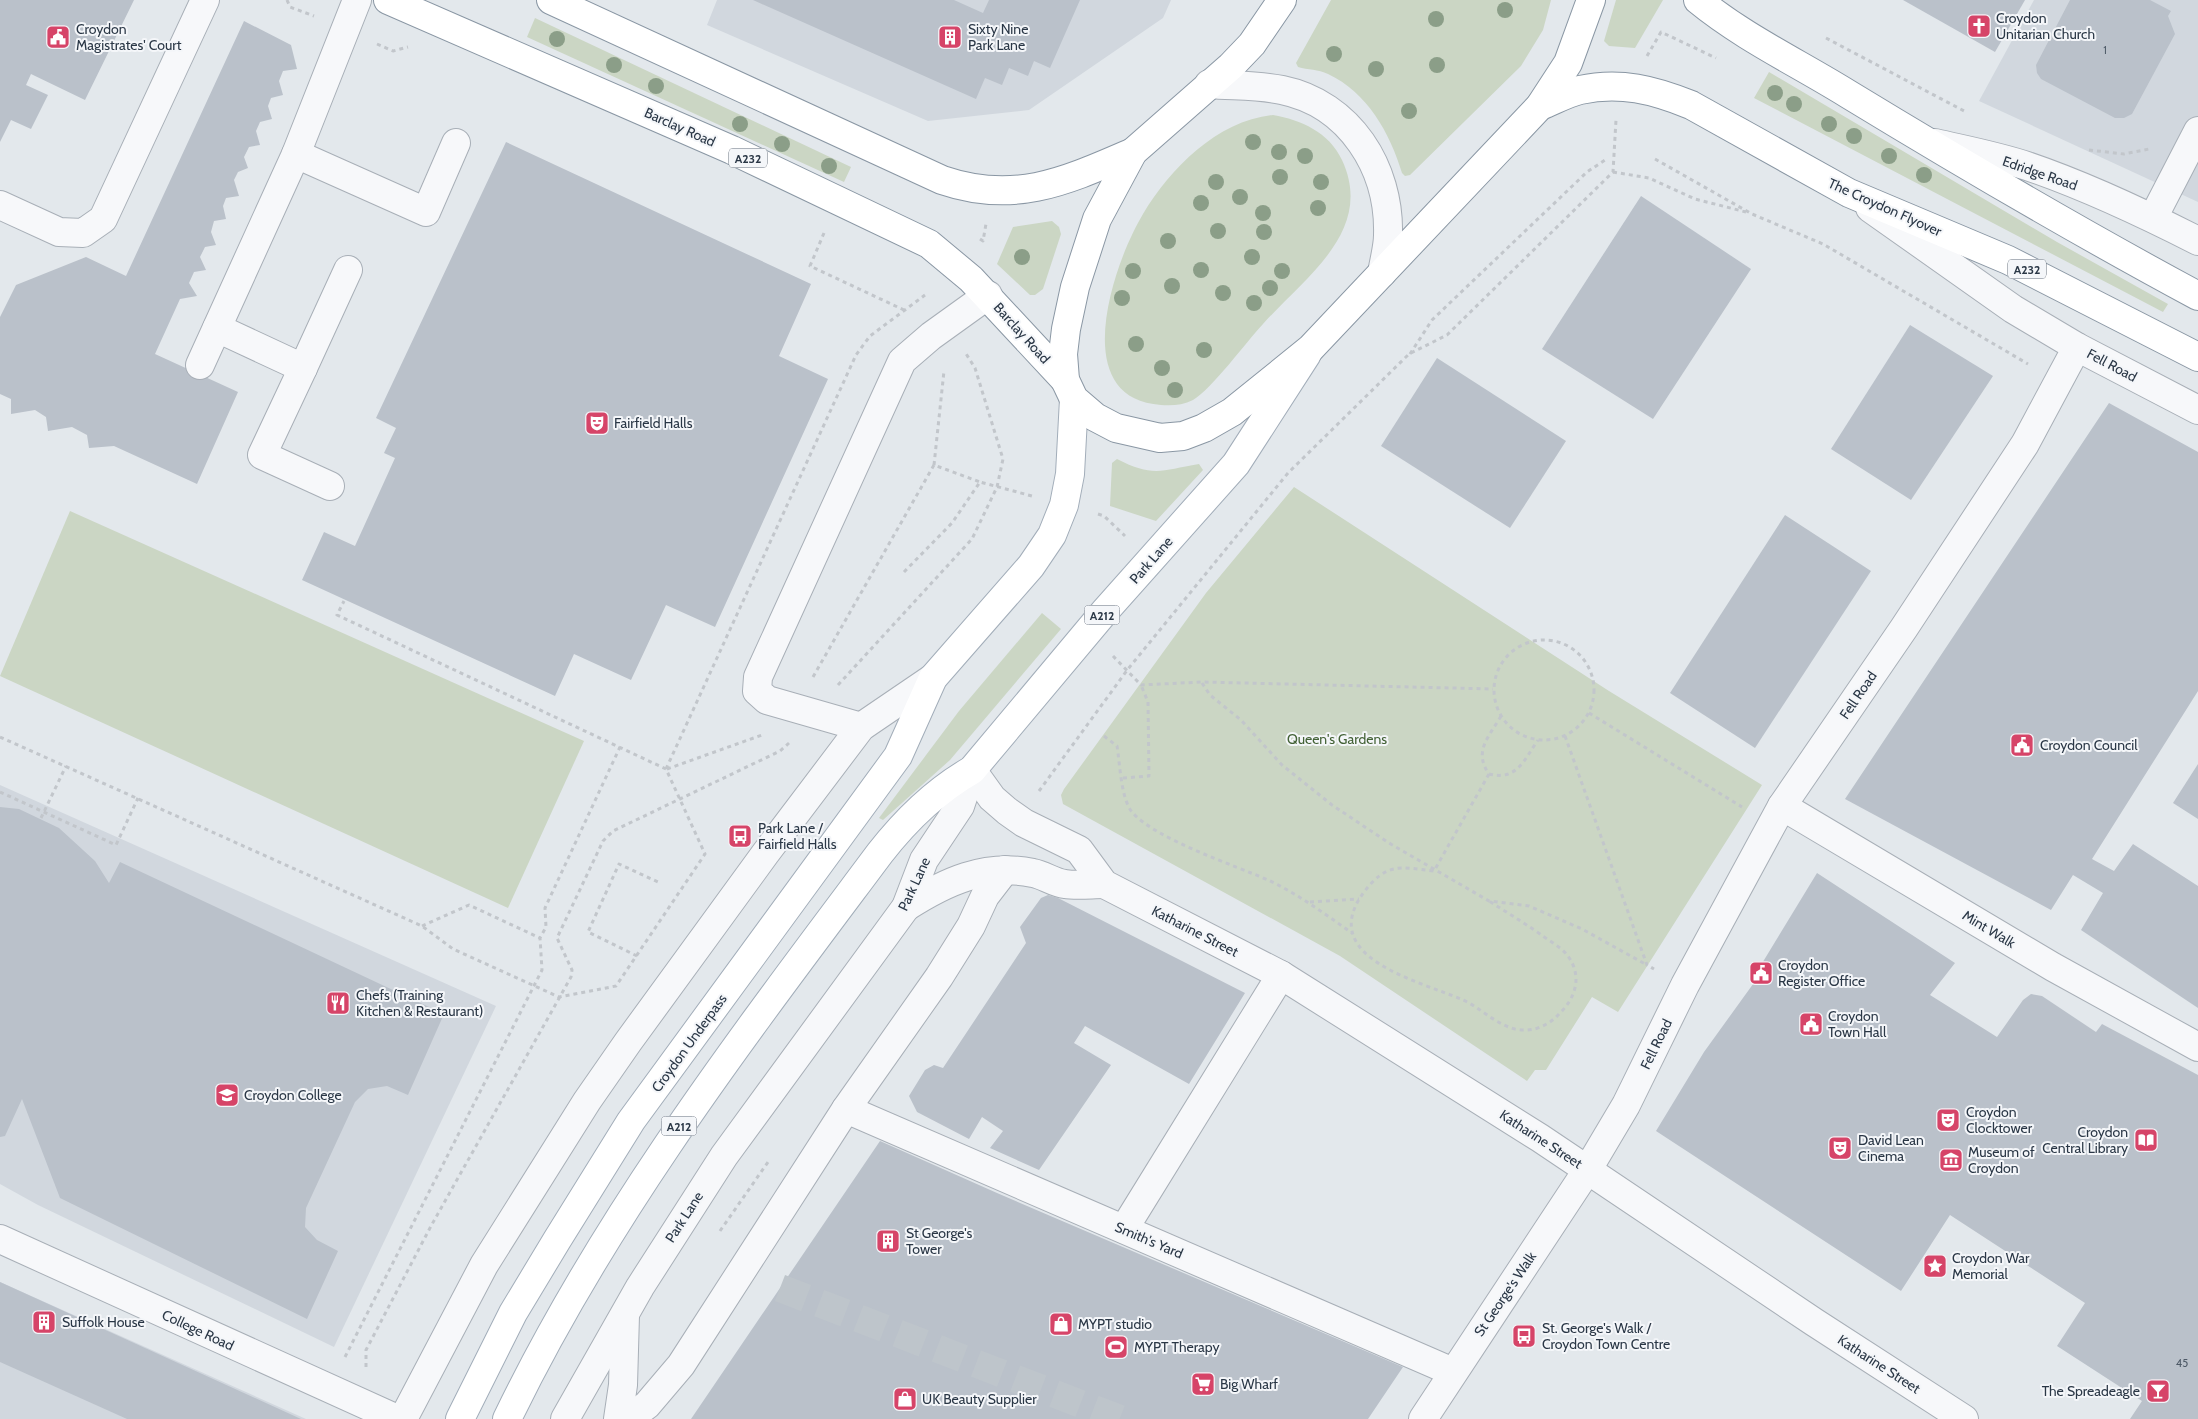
<svg xmlns="http://www.w3.org/2000/svg" width="2198" height="1419" font-family="Cabin,sans-serif">
<rect width="100%" height="100%" fill="#e3e8ec"/>
<g fill="#d1d7de">
<path d="M717,0h454l-8,18 -134,92 -101,11 -221,-96z"/>
<path d="M2034,0h164v202l-219,-101z"/>
<path d="M0,785l496,221 -162,341 -296,-142 -38,-21z"/>
<path d="M0,1282l306,137h-306z"/>
</g>
<g fill="#cbd6c4">
<path d="M1331,0h220l-8,30 -22,36 -111,109 -5,1 -3,-3c-12,-40 -35,-81 -74,-99 -10,-5 -20,-4 -30,-7l-2,-4z"/>
<path d="M1616,0h47l-28,48 -26,-2 -5,-5z"/>
<path d="M535,18l316,149 -7,15 -317,-145z"/>
<path d="M1769,72l288,170 111,62 -5,8 -409,-214z"/>
<path d="M1273,115c28,5 56,17 69,45 33,71 -37,117 -79,164 -17,18 -51,65 -70,76 -10,5 -21,6 -32,5 -95,-6 -47,-143 -18,-191 28,-46 74,-93 130,-99z"/>
<path d="M1052,221l7,6 2,7 -18,55 -8,6h-5l-33,-31 16,-37z"/>
<path d="M1117,459c37,19 45,11 82,5l4,6 -47,51 -46,-15 2,-43z"/>
<path d="M1294,487l315,204 153,94 -144,227 -26,-15 -46,73h-11l-8,11 -187,-125 -277,-152 -2,-9 3,-6 142,-196z"/>
<path d="M70,511l514,230 -76,167 -508,-232z"/>
<path d="M1042,613l19,16 -111,131 -67,60 -4,-2 80,-107z"/>
</g>
<g fill="#bac1ca">
<path d="M0,0h134l-49,100 -54,-26 -5,11 22,10 -17,34 -20,-9 -11,22z"/>
<path d="M753,0h201l29,13 6,-13h91l-30,68 -16,-7 -6,15 -19,-8 -7,17 -17,-7 -9,21z"/>
<path d="M1903,0h122l-30,52z"/>
<path d="M2070,0h80l21,11 -3,5 7,18 -43,80 -8,4h-9l-74,-39 -4,-6 -1,-8z"/>
<path d="M244,21l47,24 6,24 -14,2 -4,10 4,14 -12,3 -3,8 4,13 -12,3 -4,9 4,14 -11,2 -5,10 4,11 -10,4 -4,8 5,16 -13,2 -3,8 3,13 -12,2 -3,11 5,13 -11,2 -5,10 6,13 -12,2 -5,11 8,13 -17,3 -25,55 83,38 -41,92 -83,-38 -25,2 -2,-13 -15,-8 -24,4 -2,-14 -11,-7 -24,4v-15l-11,-5v-77l16,-32 70,-28 40,19z"/>
<path d="M506,142l305,142 -32,72 49,23 -113,248 -49,-22 -35,75 -57,-26 -19,42 -253,-116 22,-48 31,14 40,-88 -11,-5 12,-25 -20,-10z"/>
<path d="M1641,196l110,73 -98,150 -111,-70z"/>
<path d="M1910,325l83,51 -82,124 -80,-51z"/>
<path d="M1437,358l129,83 -56,87 -129,-82z"/>
<path d="M2109,403l89,49v239l-106,168 22,12 19,-27 65,42v122l-117,-78 22,-37 -30,-18 -22,35 -206,-111z"/>
<path d="M1785,515l86,56 -116,177 -85,-55z"/>
<path d="M2198,764v55l-25,-16z"/>
<path d="M0,807l19,2 40,19 36,33 14,22 11,-21 324,152 -36,81 -21,-9 -19,3 -13,13 -49,106 -1,19 12,13 21,11 -31,68 -247,-121 -38,-99 -17,37 -5,1z"/>
<path d="M1817,873l138,90 -25,32 67,42 26,-37 8,-6 11,2 54,36 6,-8 96,51v344h-68l12,-18 -85,-55 28,-43 -135,-88 -49,76 -245,-160 48,-79 57,-79v-8z"/>
<path d="M1048,895l10,3 187,95 -56,91 -104,-58 -11,17 37,22 -72,105 -49,-22 13,-17 -21,-14 -13,22 -52,-27 -8,-16 16,-26 9,-5 9,3 83,-125 -6,-16 21,-29z"/>
<path d="M880,1141l117,52 406,174 -35,52h-677z"/>
<path d="M0,1282l301,137h-174l-127,-57z"/>
</g>
<g fill="none" stroke-linecap="round" stroke-linejoin="round">
<path stroke="#bec5cb" stroke-width="28" stroke-dasharray="28 14" stroke-linecap="butt" d="M780,1288l340,131"/>
<g stroke="#a8afb7" stroke-width="30">
<g id="minor">
<path d="M1209,84c24,2 50,1 73,6 68,14 108,78 106,145 0,12 -4,26 -6,38"/>
<path d="M1935,143c30,7 62,13 92,23 59,20 116,47 171,75"/>
<path d="M296,154l130,58 30,-69"/>
<path d="M0,205l59,27 24,1 20,-14 102,-219"/>
<path d="M1870,208l143,101 64,38 121,63"/>
<path d="M2153,218l45,-87"/>
<path d="M217,328l86,40 45,-98"/>
<path d="M200,365l96,-211 61,-154"/>
<path d="M303,368l-41,87 68,31"/>
<path d="M861,727l-94,-27 -10,-9 1,-14 144,-316 29,-25 57,-41"/>
<path d="M972,770l20,28 15,13 17,12 55,27 25,34 177,91 259,163 274,184 150,97"/>
<path d="M1782,806l271,161 145,80"/>
<path d="M906,907c39,-25 79,-44 127,-34 11,2 21,10 32,11 12,2 27,0 39,0"/>
<path d="M846,1109l607,263"/>
<path d="M1124,1229l157,-254"/>
<path d="M0,1239l397,180"/>
<path d="M403,1419l81,-154 103,-164 41,-59 137,-188 96,-127 72,-49"/>
<path d="M565,1419l75,-132 84,-131 182,-249 18,-47 36,-54 12,-36"/>
<path d="M618,1419l5,-34 2,-70"/>
<path d="M628,1419l19,-14 34,-40 165,-256 93,-132 32,-51 14,-30 20,-26"/>
<path d="M1423,1419l165,-250 38,-64 59,-120 97,-179 122,-178 121,-184 52,-97"/>
</g>
</g>
<g stroke="#a2adb9" stroke-width="30">
<g id="major">
<path d="M460,1419l53,-106 44,-73 74,-119 267,-365 35,-78 98,-112 21,-31 12,-30 6,-31 4,-75"/>
<path d="M507,1419c99,-205 237,-384 373,-566 25,-32 57,-63 92,-83l134,-160 130,-146 71,-110"/>
</g>
</g>
<g stroke="#8a97a4" stroke-width="30">
<g id="highway">
<path d="M388,0l344,150 197,94 42,35 94,101"/>
<path d="M551,0l391,180c73,25 124,1 191,-28"/>
<path d="M1282,0l-30,44 -21,22 -98,86 -36,67 -22,68 -9,42 -3,25 2,26 9,19 21,18 21,11 44,10 23,-2 21,-8 28,-16 78,-63 230,-243 28,-43 23,-63"/>
<path d="M1698,0c45,37 100,63 150,94 115,70 231,138 350,202"/>
<path d="M1540,106c13,-5 27,-13 40,-16 40,-9 74,0 111,15l158,88 159,67 190,97"/>
</g>
</g>
<g stroke="#c2c6cb" stroke-width="3" stroke-dasharray="4 4" stroke-linecap="butt">
<path d="M287,0l3,7 24,9"/>
<path d="M1826,38l140,74"/>
<path d="M377,44l16,7 15,-4"/>
<path d="M1647,56l14,-24 55,26"/>
<path d="M2089,150l35,4 25,-5"/>
<path d="M1655,159l97,55 71,30 205,120"/>
<path d="M1613,172l36,6 46,21 51,13"/>
<path d="M824,233l-14,33 94,44"/>
<path d="M980,239l3,2 3,-17"/>
<path d="M1410,354l22,-34 155,-148 18,-12"/>
<path d="M934,465l10,-94"/>
<path d="M1098,514l6,2 21,20"/>
<path d="M904,572l48,-49 28,-41 52,14"/>
<circle cx="1544" cy="690" r="50"/>
<path d="M1113,656l28,29 61,-3 291,7"/>
<path d="M813,677l121,-212 46,17"/>
<path d="M1202,683l8,12 31,25 41,45 50,40 57,38 100,58 40,5 53,23 65,36"/>
<path d="M838,685l134,-146 25,-52 6,-28 -28,-91 -10,-16"/>
<path d="M1589,713l153,94"/>
<path d="M1501,716c-12,21 -28,35 -12,58 28,7 35,-14 49,-34"/>
<path d="M1104,736l13,10c3,18 4,53 15,66 23,27 102,53 136,68 30,14 57,34 84,53"/>
<path d="M1565,736l82,229 7,4"/>
<path d="M0,737l422,189 31,23 106,48 57,-11 89,-132 -39,-85 -329,-154 7,-14"/>
<path d="M666,769l190,-414 14,-19 55,-41"/>
<path d="M667,769l95,-34"/>
<path d="M1489,774l-55,97c-34,-4 -47,-9 -70,21 -49,66 56,89 99,108 18,8 32,24 52,29 17,4 33,-3 44,-15 17,-16 24,-39 8,-59 -6,-8 -19,-15 -27,-21 -17,-12 -34,-22 -51,-33"/>
<path d="M1123,778l26,-2 -1,-74 -7,-17"/>
<path d="M1039,791l89,-122 160,-196 121,-119 38,-19 166,-163 3,-52"/>
<path d="M0,792l116,53 22,-47"/>
<path d="M41,818l25,-52"/>
<path d="M1310,902l49,-3"/>
<path d="M422,926l47,-21 71,33"/>
<path d="M637,956l-49,-24 31,-68 39,18"/>
<path d="M720,1231l48,-69"/>
<path d="M345,1357l197,-387 -2,-32 6,-11 -1,-19 75,-161"/>
<path d="M366,1367v-17l65,-124 140,-249 1,-7 -15,-32 46,-97 10,-10 167,-80 9,-8"/>
</g>
<use href="#minor" stroke="#f7f8fa" stroke-width="28"/>
<use href="#major" stroke="#fff" stroke-width="28"/>
<use href="#highway" stroke="#fff" stroke-width="28"/>
</g>
<g fill="#8b9e88">
<circle cx="1505" cy="10" r="8"/>
<circle cx="1436" cy="19" r="8"/>
<circle cx="557" cy="39" r="8"/>
<circle cx="1334" cy="54" r="8"/>
<circle cx="614" cy="65" r="8"/>
<circle cx="1437" cy="65" r="8"/>
<circle cx="1376" cy="69" r="8"/>
<circle cx="656" cy="86" r="8"/>
<circle cx="1775" cy="93" r="8"/>
<circle cx="1794" cy="104" r="8"/>
<circle cx="1409" cy="111" r="8"/>
<circle cx="740" cy="124" r="8"/>
<circle cx="1829" cy="124" r="8"/>
<circle cx="1854" cy="136" r="8"/>
<circle cx="1253" cy="142" r="8"/>
<circle cx="782" cy="144" r="8"/>
<circle cx="1279" cy="152" r="8"/>
<circle cx="1305" cy="156" r="8"/>
<circle cx="1889" cy="156" r="8"/>
<circle cx="829" cy="166" r="8"/>
<circle cx="1924" cy="175" r="8"/>
<circle cx="1280" cy="177" r="8"/>
<circle cx="1216" cy="182" r="8"/>
<circle cx="1321" cy="182" r="8"/>
<circle cx="1240" cy="197" r="8"/>
<circle cx="1201" cy="203" r="8"/>
<circle cx="1318" cy="208" r="8"/>
<circle cx="1263" cy="213" r="8"/>
<circle cx="1218" cy="231" r="8"/>
<circle cx="1264" cy="232" r="8"/>
<circle cx="1168" cy="241" r="8"/>
<circle cx="1022" cy="257" r="8"/>
<circle cx="1252" cy="257" r="8"/>
<circle cx="1201" cy="270" r="8"/>
<circle cx="1133" cy="271" r="8"/>
<circle cx="1282" cy="271" r="8"/>
<circle cx="1172" cy="286" r="8"/>
<circle cx="1270" cy="288" r="8"/>
<circle cx="1223" cy="293" r="8"/>
<circle cx="1122" cy="298" r="8"/>
<circle cx="1254" cy="303" r="8"/>
<circle cx="1136" cy="344" r="8"/>
<circle cx="1204" cy="350" r="8"/>
<circle cx="1162" cy="368" r="8"/>
<circle cx="1175" cy="390" r="8"/>
</g>
<defs>
<g id="church-square" transform="scale(1.25)"><rect x="-9" y="-9" width="18" height="18" rx="4" fill="#d64468" stroke="#f4f6f9"/><path d="M-1.2-6h2.4v3.5h3.3v2.4h-3.3V6h-2.4V-.1h-3.3v-2.4h3.3Z" fill="#fff"/></g>
<g id="civic-square" transform="scale(1.25)"><rect x="-9" y="-9" width="18" height="18" rx="4" fill="#d64468" stroke="#f4f6f9"/><path d="M-.6-6.5H3V-4.5H.6V-3L4-1V1h2V6H-6V1h2V-1L-.6-3ZM-1.2 2.5V6h2.4V2.5Z" fill="#fff"/></g>
<g id="building-square" transform="scale(1.25)"><rect x="-9" y="-9" width="18" height="18" rx="4" fill="#d64468" stroke="#f4f6f9"/><path d="M-4-6H4V6H1V3H-1V6H-4ZM-2.5-4.3h1.7v1.8h-1.7ZM.8-4.3h1.7v1.8H.8ZM-2.5-1h1.7V.8h-1.7ZM.8-1h1.7V.8H.8Z" fill="#fff"/></g>
<g id="theatre-square" transform="scale(1.25)"><rect x="-9" y="-9" width="18" height="18" rx="4" fill="#d64468" stroke="#f4f6f9"/><path d="M-5-5.5Q0-4 5-5.5V0Q5 5 0 6Q-5 5-5 0ZM-3.3-2.5H-1v1.5H-3.3ZM1-2.5H3.3v1.5H1ZM-2.8 1Q0 5.5 2.8 1Z" fill="#fff"/></g>
<g id="bus-square" transform="scale(1.25)"><rect x="-9" y="-9" width="18" height="18" rx="4" fill="#d64468" stroke="#f4f6f9"/><path d="M-5-6H5V4H4V6H2V4H-2V6H-4V4H-5ZM-3.5-4V0h7V-4ZM-3.5 1.2v1.5H-2V1.2ZM2 1.2v1.5H3.5V1.2Z" fill="#fff"/></g>
<g id="restaurant-square" transform="scale(1.25)"><rect x="-9" y="-9" width="18" height="18" rx="4" fill="#d64468" stroke="#f4f6f9"/><path d="M-5-6h1v4h1v-4h1v4h1v-4h1v5L-1.5 .5V6h-2V.5L-5-1ZM5-6V6H3V1.5H1.5Q1.5-4 5-6Z" fill="#fff"/></g>
<g id="university-square" transform="scale(1.25)"><rect x="-9" y="-9" width="18" height="18" rx="4" fill="#d64468" stroke="#f4f6f9"/><path d="M0-5L7-2L0 1L-7-2ZM-4 1L0 2.5L4 1V4Q0 6-4 4Z" fill="#fff"/></g>
<g id="library-square" transform="scale(1.25)"><rect x="-9" y="-9" width="18" height="18" rx="4" fill="#d64468" stroke="#f4f6f9"/><path d="M-6-4Q-3-5.5-.7-3.5V5Q-3 3-6 4ZM6-4Q3-5.5 .7-3.5V5Q3 3 6 4Z" fill="#fff"/></g>
<g id="museum-square" transform="scale(1.25)"><rect x="-9" y="-9" width="18" height="18" rx="4" fill="#d64468" stroke="#f4f6f9"/><path d="M0-6L6-3V-2H-6V-3ZM-5-1h2V3h-2ZM-1-1h2V3h-2ZM3-1h2V3H3ZM-6 4H6V6H-6Z" fill="#fff"/></g>
<g id="sight-square" transform="scale(1.25)"><rect x="-9" y="-9" width="18" height="18" rx="4" fill="#d64468" stroke="#f4f6f9"/><path d="M0-6L1.8-2.2L6-1.7L2.9 1.2L3.7 5.4L0 3.3L-3.7 5.4L-2.9 1.2L-6-1.7L-1.8-2.2Z" fill="#fff"/></g>
<g id="shop-square" transform="scale(1.25)"><rect x="-9" y="-9" width="18" height="18" rx="4" fill="#d64468" stroke="#f4f6f9"/><path d="M-5-2.5h2.3a2.7 3.5 0 0 1 5.4 0H5L5.5 6h-11ZM-1.5-2.5h3a1.5 2.3 0 0 0-3 0Z" fill="#fff"/></g>
<g id="stadium-square" transform="scale(1.25)"><rect x="-9" y="-9" width="18" height="18" rx="4" fill="#d64468" stroke="#f4f6f9"/><path d="M0-5a6.5 5 0 1 0 0 10a6.5 5 0 1 0 0-10ZM-3.5-1.8h7v3.6h-7Z" fill="#fff"/></g>
<g id="supermarket-square" transform="scale(1.25)"><rect x="-9" y="-9" width="18" height="18" rx="4" fill="#d64468" stroke="#f4f6f9"/><path d="M-6-5.5h2.5l.6 2H6L4.5 2H-2.5L-4.4-4H-6ZM-1.5 3.2a1.3 1.3 0 1 0 .1 0ZM3 3.2a1.3 1.3 0 1 0 .1 0Z" fill="#fff"/></g>
<g id="bar-square" transform="scale(1.25)"><rect x="-9" y="-9" width="18" height="18" rx="4" fill="#d64468" stroke="#f4f6f9"/><path d="M-6-5H6L.8 .8V4.5H3.5V6h-7V4.5H-.8V.8Z" fill="#fff"/></g>
</defs>
<g fill-rule="evenodd">
<use href="#church-square" x="1979" y="26"/>
<use href="#civic-square" x="58" y="37"/>
<use href="#building-square" x="950" y="37"/>
<use href="#theatre-square" x="597" y="423"/>
<use href="#civic-square" x="2022" y="745"/>
<use href="#bus-square" x="740" y="836"/>
<use href="#civic-square" x="1761" y="973"/>
<use href="#restaurant-square" x="338" y="1003"/>
<use href="#civic-square" x="1811" y="1024"/>
<use href="#university-square" x="227" y="1095"/>
<use href="#theatre-square" x="1948" y="1120"/>
<use href="#library-square" x="2146" y="1140"/>
<use href="#theatre-square" x="1840" y="1148"/>
<use href="#museum-square" x="1951" y="1160"/>
<use href="#building-square" x="888" y="1241"/>
<use href="#sight-square" x="1935" y="1266"/>
<use href="#building-square" x="44" y="1322"/>
<use href="#shop-square" x="1061" y="1324"/>
<use href="#bus-square" x="1524" y="1336"/>
<use href="#stadium-square" x="1116" y="1347"/>
<use href="#supermarket-square" x="1203" y="1384"/>
<use href="#bar-square" x="2158" y="1391"/>
<use href="#shop-square" x="905" y="1399"/>
</g>
<g text-anchor="middle" dominant-baseline="central" stroke-width="4" stroke-linejoin="round" paint-order="stroke">
<g font-size="11" fill="#4e5a67">
<text x="2105" y="50">1</text>
<text x="2182" y="1363">45</text>
</g>
<g fill="#f4f6f9" stroke="#67707c" stroke-width="1">
<rect x="729" y="148.5" width="38" height="19" rx="4"/>
<rect x="2008" y="259.5" width="38" height="19" rx="4"/>
<rect x="1084.5" y="605.5" width="35" height="19" rx="4"/>
<rect x="661.5" y="1116.5" width="35" height="19" rx="4"/>
</g>
<g font-size="12" font-weight="bold" fill="#2a3746">
<text x="748" y="158">A232</text>
<text x="2027" y="269">A232</text>
<text x="1102" y="615">A212</text>
<text x="679" y="1126">A212</text>
</g>
<g font-size="14" fill="#2a3746" stroke="#f4f6f9" text-anchor="start">
<text x="1996" y="18">Croydon<tspan x="1996" dy="16">Unitarian Church</tspan></text>
<text x="76" y="29">Croydon<tspan x="76" dy="16">Magistrates' Court</tspan></text>
<text x="968" y="29">Sixty Nine<tspan x="968" dy="16">Park Lane</tspan></text>
<text x="614" y="423">Fairfield Halls</text>
<text x="2040" y="745">Croydon Council</text>
<text x="758" y="828">Park Lane /<tspan x="758" dy="16">Fairfield Halls</tspan></text>
<text x="1778" y="965">Croydon<tspan x="1778" dy="16">Register Office</tspan></text>
<text x="356" y="995">Chefs (Training<tspan x="356" dy="16">Kitchen &amp; Restaurant)</tspan></text>
<text x="1828" y="1016">Croydon<tspan x="1828" dy="16">Town Hall</tspan></text>
<text x="244" y="1095">Croydon College</text>
<text x="1966" y="1112">Croydon<tspan x="1966" dy="16">Clocktower</tspan></text>
<text x="2128" y="1132" text-anchor="end">Croydon<tspan x="2128" dy="16">Central Library</tspan></text>
<text x="1858" y="1140">David Lean<tspan x="1858" dy="16">Cinema</tspan></text>
<text x="1968" y="1152">Museum of<tspan x="1968" dy="16">Croydon</tspan></text>
<text x="906" y="1233">St George's<tspan x="906" dy="16">Tower</tspan></text>
<text x="1952" y="1258">Croydon War<tspan x="1952" dy="16">Memorial</tspan></text>
<text x="62" y="1322">Suffolk House</text>
<text x="1078" y="1324">MYPT studio</text>
<text x="1542" y="1328">St. George's Walk /<tspan x="1542" dy="16">Croydon Town Centre</tspan></text>
<text x="1134" y="1347">MYPT Therapy</text>
<text x="1220" y="1384">Big Wharf</text>
<text x="2140" y="1391" text-anchor="end">The Spreadeagle</text>
<text x="922" y="1399">UK Beauty Supplier</text>
</g>
<g font-size="14" fill="#2a3746" stroke="#f4f6f9">
<text transform="translate(680 127) rotate(24)">Barclay Road</text>
<text transform="translate(2040 173) rotate(19)">Edridge Road</text>
<text transform="translate(1885 207) rotate(24)">The Croydon Flyover</text>
<text transform="translate(1022 333) rotate(48)">Barclay Road</text>
<text transform="translate(2112 365) rotate(28)">Fell Road</text>
<text transform="translate(1151 560) rotate(-49)">Park Lane</text>
<text transform="translate(1858 695) rotate(-56)">Fell Road</text>
<text transform="translate(914 884) rotate(-65)">Park Lane</text>
<text transform="translate(1989 929) rotate(31)">Mint Walk</text>
<text transform="translate(1195 931) rotate(27)">Katharine Street</text>
<text transform="translate(689 1043) rotate(-54)">Croydon Underpass</text>
<text transform="translate(1656 1044) rotate(-64)">Fell Road</text>
<text transform="translate(1541 1139) rotate(33)">Katharine Street</text>
<text transform="translate(684 1217) rotate(-57)">Park Lane</text>
<text transform="translate(1149 1240) rotate(23)">Smith's Yard</text>
<text transform="translate(1505 1294) rotate(-56)">St George's Walk</text>
<text transform="translate(198 1330) rotate(25)">College Road</text>
<text transform="translate(1879 1364) rotate(33)">Katharine Street</text>
</g>
<g font-size="14" fill="#436236" stroke="#f4f6f9">
<text x="1337" y="739">Queen's Gardens</text>
</g>
</g>
</svg>
